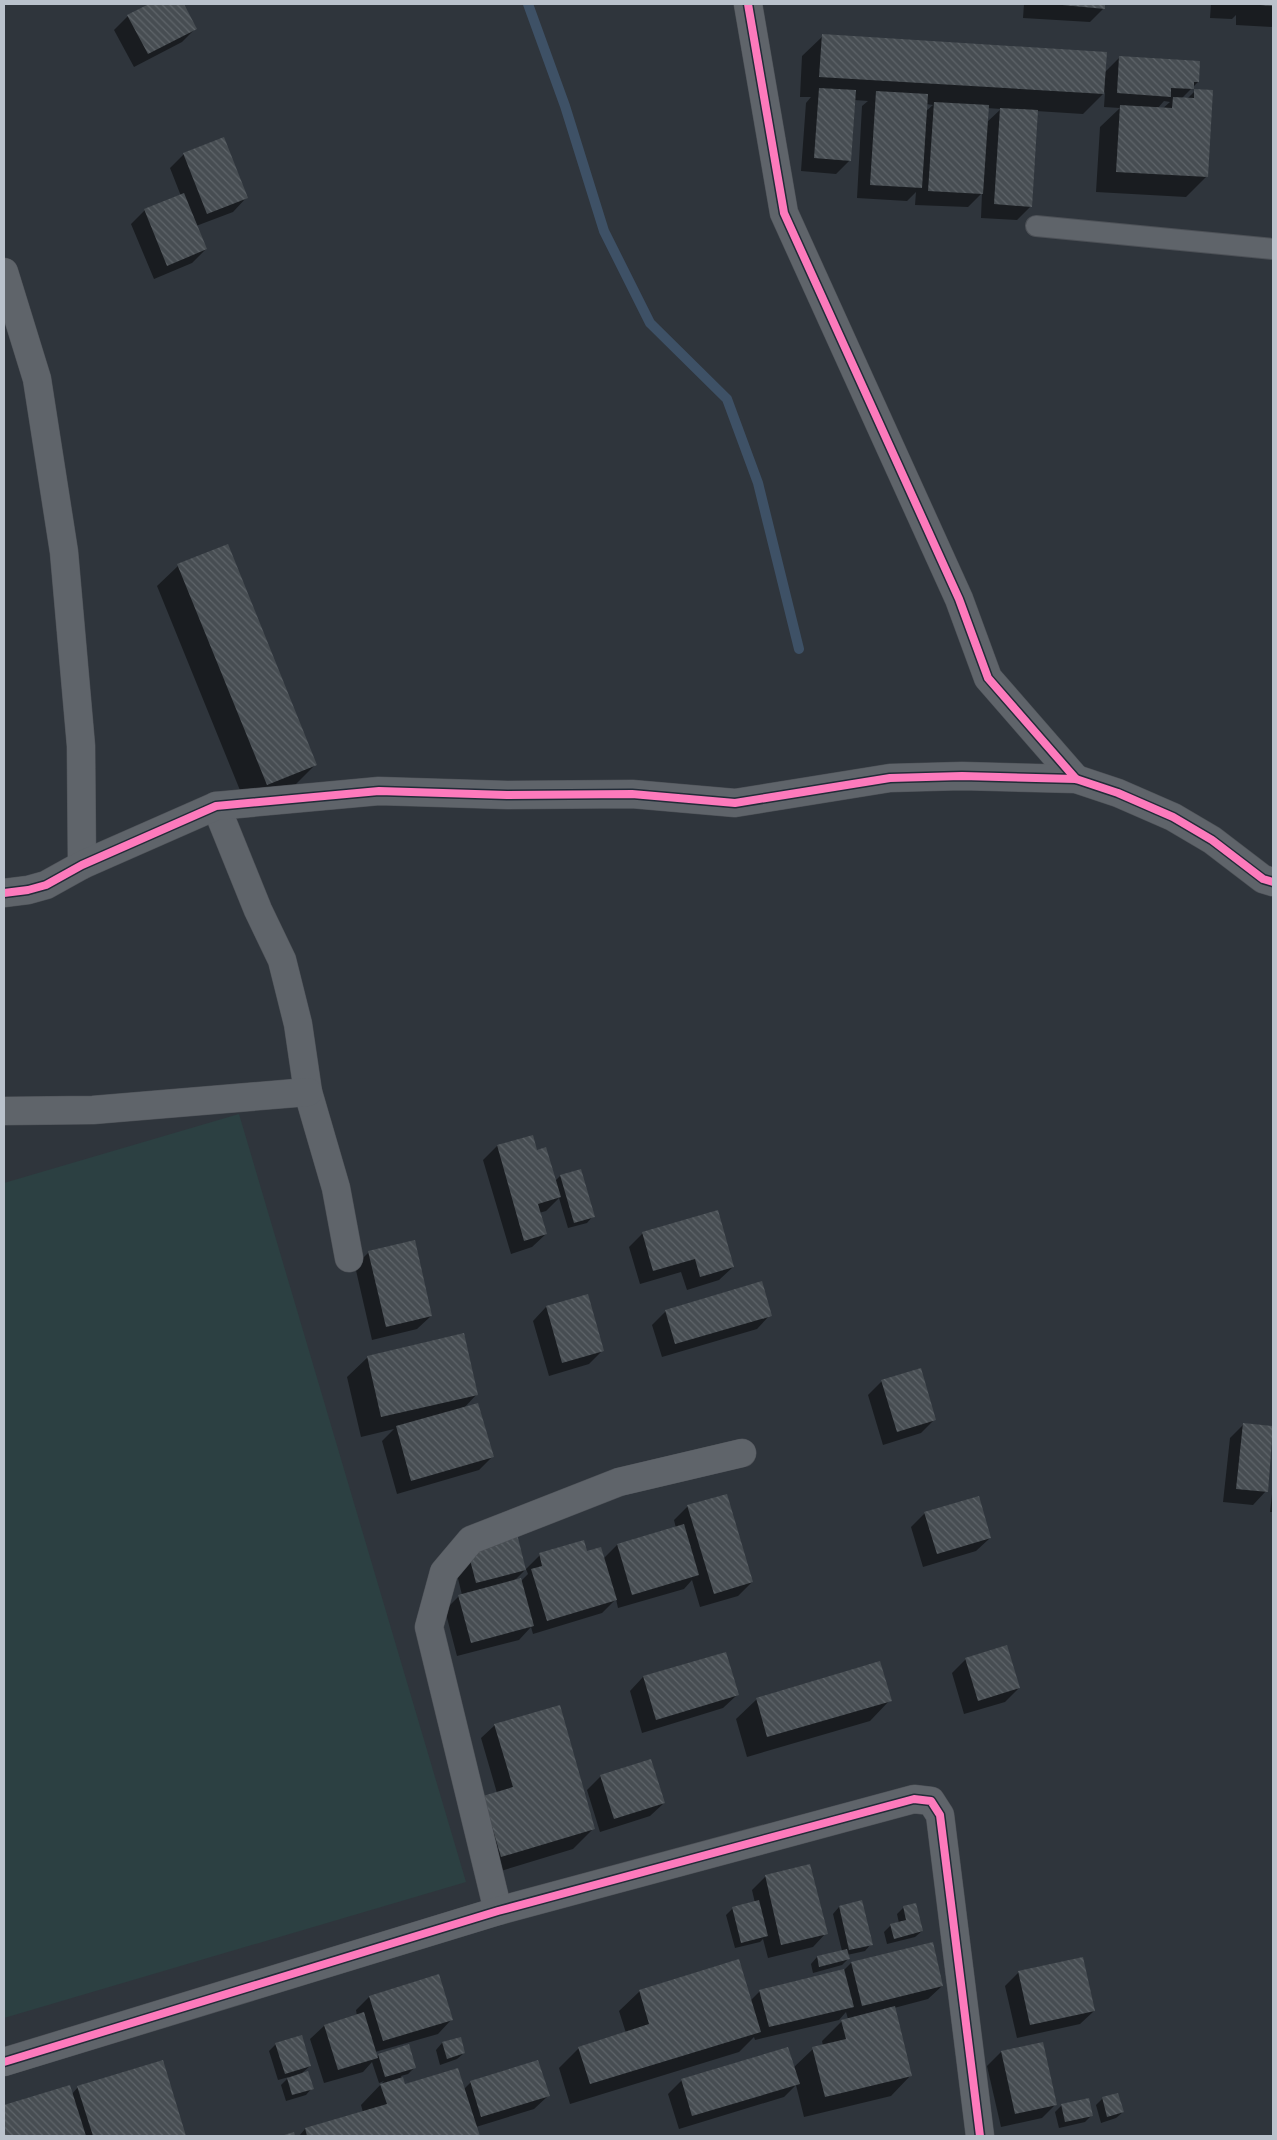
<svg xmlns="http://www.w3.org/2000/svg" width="1277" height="2140" font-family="'IBM Plex Sans',sans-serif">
<defs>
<pattern id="building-back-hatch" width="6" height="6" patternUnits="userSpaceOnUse" patternTransform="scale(1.25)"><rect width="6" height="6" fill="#474d52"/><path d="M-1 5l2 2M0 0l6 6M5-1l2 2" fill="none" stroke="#5f656a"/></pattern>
</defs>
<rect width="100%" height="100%" fill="#2f353c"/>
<path fill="#2c4042" d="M239,1114l227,768 -462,136v-835z"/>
<g fill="#0007" fill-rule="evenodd">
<path d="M152,4h31l13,24 -14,14 -48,25 -20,-37 14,-14z"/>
<path d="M1024,4h80v4l-14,14 -67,-4z"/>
<path d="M1211,4h62v23l-37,-2v-10l-4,4 -22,-1z"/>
<path d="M823,36l282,36 15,-15 78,25 -16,16 5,1 8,-8 12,85 -21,21 -90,-5 4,-65 20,-19 -16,-1 1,-15 -22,22 -47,-3 -5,95 -14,14 -36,-2 1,-25 -14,14 -53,-2 1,-13 -9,9 -50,-3 5,-92 6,-5 -14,-1 -4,60 -14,14 -35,-3 5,-68 5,-6h-11l2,-41zM1164,101l6,1 -8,7h-5zM926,104l7,1 -8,7zM987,108l14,1 -15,14z"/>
<path d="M184,154l62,44 -13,14 -37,14 10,23 -14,14 -38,16 -23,-55 14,-14 36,-14 -11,-28z"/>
<path d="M178,566l138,198 -21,21 -49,20 -89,-219z"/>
<path d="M532,1136l4,15 19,30 5,-5 33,40 -6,7 -19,5 -9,-30 -13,13 -7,2 7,21 -14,13 -21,7 -28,-94 14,-14z"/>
<path d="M717,1212l16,55 -14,13 -32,10 -6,-18 -41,12 -11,-37 13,-13z"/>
<path d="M369,1252l62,64 -14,13 -45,11 -17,-74z"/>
<path d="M546,1307l57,43 -14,14 -40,12 -16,-55z"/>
<path d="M666,1311l104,4 -13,14 -95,28 -10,-32z"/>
<path d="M368,1357l109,37 -14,15 29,48 -13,13 -82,24 -15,-53 12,-12 -33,8 -14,-60z"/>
<path d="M882,1381l53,38 -14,14 -38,12 -15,-50z"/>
<path d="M1243,1425l30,3 -7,63 -13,14 -30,-3 7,-64z"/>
<path d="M1273,1485v27h-3z"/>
<path d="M688,1506l64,76 -14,14 -38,11 -8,-27 -8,9 -66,19 -2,-9 -14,14 -69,21 -2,-7 -12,13 -62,16 -12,-46 14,-14 3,-1 -8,-33 13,-13 58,21 15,-15 47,-2 16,6 14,-14 59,-17 -2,-8zM526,1569l2,5 -7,7 -8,1z"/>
<path d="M925,1513l65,25 -14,13 -53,16 -12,-40z"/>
<path d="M725,1653l12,42 -14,13 -81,25 -12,-42 13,-14z"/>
<path d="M966,1659l53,29 -14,14 -41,12 -12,-41z"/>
<path d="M757,1699l133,1 -20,21 -123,36 -11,-38z"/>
<path d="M495,1725l98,104 -20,20 -92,28 -17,-59 33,-25 -16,-55z"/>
<path d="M601,1776l63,27 -14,13 -50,16 -13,-42z"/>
<path d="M809,1865l17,68 -13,14 -45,11 -5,-19 -3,3 -25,6 -9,-33 7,-7 22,-5 -3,-13 13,-13z"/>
<path d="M861,1902l10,42 -6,7 -18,4 1,4 -6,6 -29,8 -2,-9 6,-7 25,-6 -9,-37 6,-7z"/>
<path d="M915,1904l7,27 -7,6 -28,7 -3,-12 7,-7 8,-2 -2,-9 6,-6z"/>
<path d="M851,1963l91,23 -14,13 -34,9 17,67 -20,21 -87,21 -8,-32 -12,12 -105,32 -11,-35 14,-14 111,-12 20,-19 10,-3 -1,-5 20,-20 6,-2 -2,-7 -7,8 -84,20 -1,-3 -15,15 -169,52 -11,-36 20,-20 47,-15 -7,-22 21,-20 110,10 10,-10 84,-21z"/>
<path d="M1019,1972l75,39 -14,13 -63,14 -12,-52z"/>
<path d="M369,1997l82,23 -13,14 -63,18 1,5 3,-2 36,12 -7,7 -7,2 3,10 60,3 7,-7 77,14 -14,13 -58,18 2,9h-179l6,-7 58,-17 -2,-7 23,-24 -5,2 -7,-21 -9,10 -39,11 -14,-44 14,-13 33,-10 -1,-6z"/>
<path d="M460,2038l4,15 -7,6 -17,6 -4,-15 6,-7z"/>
<path d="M1042,2043l14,61 -14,14 -41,9 -14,-61 14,-14z"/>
<path d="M276,2044l34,22 -9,8 11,14 -6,7 -20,6 -5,-16 8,-8 -11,3 -9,-29z"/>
<path d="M162,2061l23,75h-181v-30l65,-20 3,8 6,-7z"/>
<path d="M1103,2098l20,14 -7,6 -15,5 -5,-18z"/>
<path d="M1062,2105l29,11 -6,6 -26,6 -4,-16z"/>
</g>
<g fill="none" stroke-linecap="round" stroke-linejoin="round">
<path stroke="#3e5166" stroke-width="10" d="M528,4l37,102 39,125 46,92 77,76 31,84 41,166"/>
</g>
<g fill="url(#building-back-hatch)">
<path d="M149,4h35l13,25 -49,25 -21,-39z"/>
<path d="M1052,4h53v5z"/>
<path d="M1260,4h13v2l-13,-1z"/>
<path d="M822,34l285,18 -3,42 -285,-17z"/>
<path d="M1119,56l81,5 -1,21h-5v7l-23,-1v9l-54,-4z"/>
<path d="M819,88l37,2 -5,71 -37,-3z"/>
<path d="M1194,89l19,1 -5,87 -92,-5 4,-67 52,3 1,-11 21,1z"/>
<path d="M876,91l52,3 -6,94 -52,-3z"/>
<path d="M934,102l55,3 -6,89 -55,-3z"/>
<path d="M1000,108l38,2 -6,97 -38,-3z"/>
<path d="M224,137l24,61 -41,16 -24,-61z"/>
<path d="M184,193l23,56 -40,17 -23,-57z"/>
<path d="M228,544l89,221 -50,20 -90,-221z"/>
<path d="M533,1135l4,15 9,-3 15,50 -23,7 9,30 -23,7 -27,-96z"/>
<path d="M581,1169l14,48 -21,6 -14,-48z"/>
<path d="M718,1210l16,57 -34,10 -5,-18 -42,12 -11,-39z"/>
<path d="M415,1240l17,76 -46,11 -18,-76z"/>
<path d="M762,1281l10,35 -97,28 -10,-34z"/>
<path d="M588,1294l16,57 -42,12 -16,-57z"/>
<path d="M464,1333l14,62 -97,22 -14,-61z"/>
<path d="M921,1368l15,52 -39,12 -16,-52z"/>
<path d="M478,1403l16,54 -83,24 -15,-55z"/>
<path d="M1243,1423l30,3 -5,66 -32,-3z"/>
<path d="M727,1494l26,88 -39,12 -27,-89z"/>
<path d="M979,1496l12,42 -54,16 -13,-42z"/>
<path d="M684,1524l15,51 -67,20 -15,-51z"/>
<path d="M517,1534l9,36 -50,13 -9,-35z"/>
<path d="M584,1540l3,11 14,-4 16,53 -70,21 -16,-52 11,-3 -3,-13z"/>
<path d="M521,1578l13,48 -63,17 -13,-48z"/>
<path d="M1007,1645l13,43 -42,13 -13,-43z"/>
<path d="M726,1652l13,43 -83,25 -13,-44z"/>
<path d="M880,1661l12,40 -125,36 -11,-39z"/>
<path d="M560,1705l35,124 -94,28 -18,-61 30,-9 -19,-63z"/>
<path d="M651,1759l14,44 -51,16 -14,-44z"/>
<path d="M810,1864l18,70 -47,11 -16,-70z"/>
<path d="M759,1900l9,36 -27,7 -9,-36z"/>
<path d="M862,1900l11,45 -24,5 -10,-44z"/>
<path d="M916,1903l7,28 -29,8 -4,-15 16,-4 -3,-14z"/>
<path d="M933,1942l10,44 -81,20 -11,-44z"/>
<path d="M847,1949l3,10 -31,8 -2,-11z"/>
<path d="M1083,1957l12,54 -65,14 -12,-54z"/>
<path d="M739,1959l22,73 -171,52 -12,-37 71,-23 -10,-34z"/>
<path d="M844,1969l10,38 -85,20 -10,-37z"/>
<path d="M439,1974l14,46 -70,21 -14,-45z"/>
<path d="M895,2006l17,70 -87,21 -13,-50 34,-8 -5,-19z"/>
<path d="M364,2012l14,46 -40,12 -14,-45z"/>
<path d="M302,2035l9,31 -26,8 -10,-31z"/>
<path d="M461,2037l4,16 -18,6 -5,-17z"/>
<path d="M1043,2042l14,63 -42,9 -14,-63z"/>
<path d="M409,2044l7,24 -31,9 -7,-23z"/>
<path d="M788,2047l12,37 -108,32 -11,-37z"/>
<path d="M163,2060l23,76h-93l-16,-50z"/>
<path d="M538,2060l12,36 -69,21 -11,-36z"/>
<path d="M458,2068l22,68h-173l-2,-8 82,-24 -7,-20 23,-7 2,7z"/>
<path d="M308,2071l6,18 -22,6 -5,-17z"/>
<path d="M70,2085l16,51h-82v-31z"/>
<path d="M1118,2093l6,19 -17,5 -5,-20z"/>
<path d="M1089,2098l4,18 -28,6 -4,-18z"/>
<path d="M294,2132l1,4h-14z"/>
</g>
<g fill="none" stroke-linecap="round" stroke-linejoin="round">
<g stroke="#4d5157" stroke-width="22">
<path id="service" d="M1036,226l237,23"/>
</g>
<g stroke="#4d5157" stroke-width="29">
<g id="minor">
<path d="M748,4l36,209 175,386 29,79 88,101"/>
<path d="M4,272l33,107 27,173 17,194 1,119"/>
<path d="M216,806l42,104 24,50 16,64 10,68 28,96 13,70"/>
<path d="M4,893l24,-3 18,-5 36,-20 134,-59 163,-15 128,4 125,-1 103,9 155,-25 72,-2 114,3 42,14 55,24 39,23 51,39 10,3"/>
<path d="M4,1111l89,-1 215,-18"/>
<path d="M498,1911l-69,-284 15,-55 27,-32 148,-58 123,-29"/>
<path d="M4,2062l494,-151 416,-112 17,2 9,14 40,321"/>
</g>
</g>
<use href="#service" stroke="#5f646a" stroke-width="20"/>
<use href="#minor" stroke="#5f646a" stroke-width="28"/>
<g stroke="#222c38" stroke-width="11">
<g id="cycleway">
<path d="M748,4l36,209 175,386 29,79 88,101"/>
<path d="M4,893l24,-3 18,-5 36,-20 134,-59 163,-15 128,4 125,-1 103,9 155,-25 72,-2 114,3 42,14 55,24 39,23 51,39 10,3"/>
<path d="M4,2062l494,-151 416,-112 17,2 9,14 40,321"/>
</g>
</g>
<use href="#cycleway" stroke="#fd7abc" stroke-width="8"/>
</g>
<rect width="1277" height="2140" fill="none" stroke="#bac2cc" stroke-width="10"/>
</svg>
